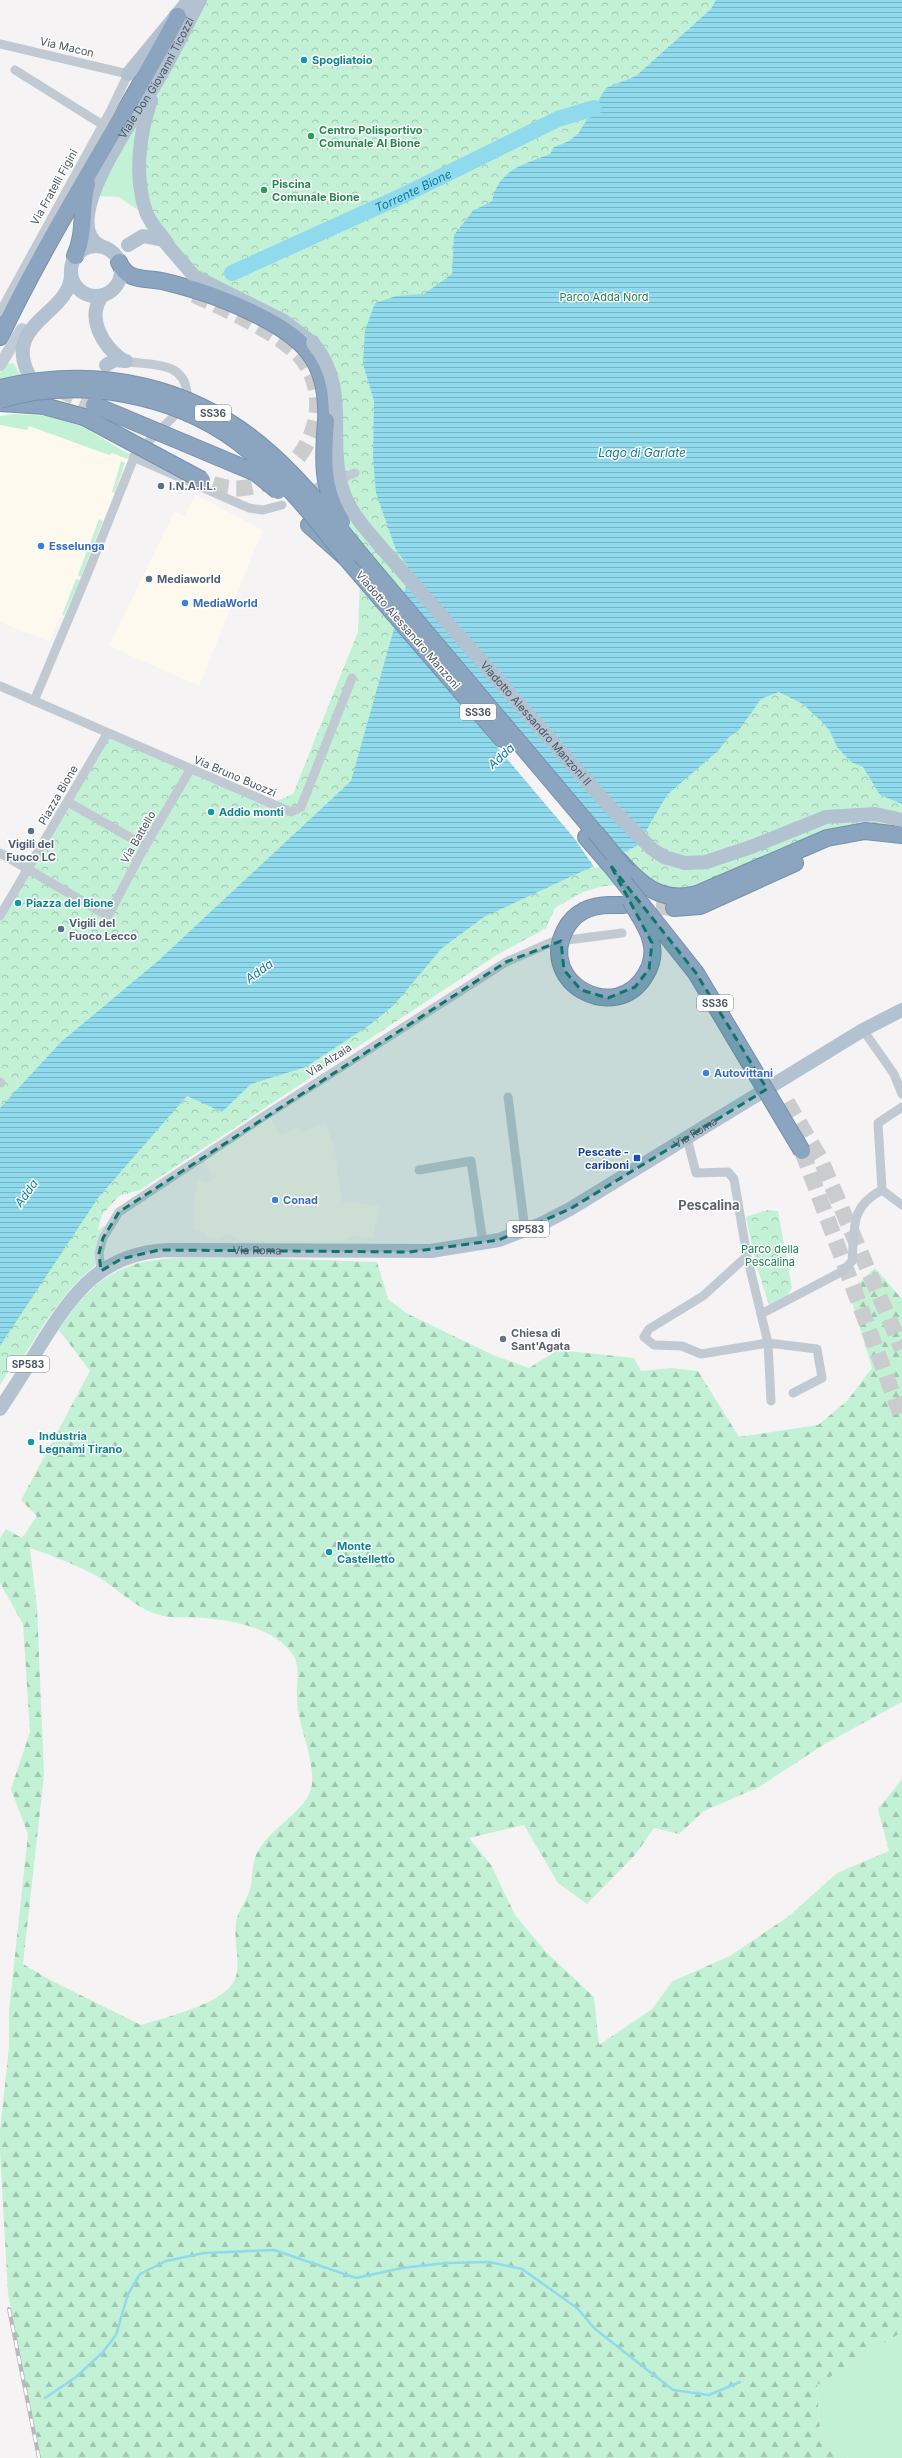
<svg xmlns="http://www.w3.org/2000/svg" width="902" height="2458" font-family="Inter,sans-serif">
<defs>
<pattern id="forest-firs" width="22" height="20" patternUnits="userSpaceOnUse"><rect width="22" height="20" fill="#c3f1d5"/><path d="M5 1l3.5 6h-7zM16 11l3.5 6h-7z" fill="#a0c6b0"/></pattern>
<pattern id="park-crowns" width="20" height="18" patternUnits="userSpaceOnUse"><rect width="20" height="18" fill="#c3f1d5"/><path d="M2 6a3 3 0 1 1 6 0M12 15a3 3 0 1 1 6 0" fill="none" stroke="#a0c6b0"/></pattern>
<pattern id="water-rules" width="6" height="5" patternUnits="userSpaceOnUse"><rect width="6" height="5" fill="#90daee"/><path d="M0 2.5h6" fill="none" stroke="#78b4c4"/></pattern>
</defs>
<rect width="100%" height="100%" fill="#f5f3f3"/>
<g fill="#fdf9ef">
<path d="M13,413l38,2 32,11 47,28 -66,164 -4,-1 -10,25 -50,-20v-208z"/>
<path d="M196,495l67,35 -64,156 -90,-40 65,-134 10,4z"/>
<path d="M268,1115l14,20 15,-9 5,7 24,-10 9,30 7,49 37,4 -6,32 -19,-2 -14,6 -100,-2 -11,-6 -11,5 -11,-2 -2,-5 -10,-2 -1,-25 4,-26 9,3 8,-4v-5l-3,2 -8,-14z"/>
</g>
<g fill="#c3f1d5">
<path d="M137,120l4,92 -22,-15 -24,-1z"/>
<path d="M13,363l8,13 -21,6v-9l5,-8z"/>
<path d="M13,414l37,2 33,11 46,27 -2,5 -15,-6 -3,2 -80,-29 -2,4 -27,-5v-9z"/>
<path d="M121,461l4,2 -10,30 -3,-1z"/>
<path d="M99,519l4,2 -22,56 -3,-2z"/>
<path d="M76,579l4,1 -16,36 -2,-1z"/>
<path d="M105,1225l-9,20 -1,21c-35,27 -55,65 -79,103l-16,3v-6l95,-133z"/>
<path d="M902,2332v126h-54l-28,-27 -3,-46z"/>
</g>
<path fill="url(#forest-firs)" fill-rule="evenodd" d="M234,1257l143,5 11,37 18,14 89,43 34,12 29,-18 76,8 7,13 30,-3 27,3 41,66 79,-12 29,-24 25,-33 -23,-76 26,-24 27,31v403l-79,43 -64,42 -55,24 -25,23 -25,-6 -19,27 -48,49 -29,-21 -34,-58 -55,13 22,27 24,50 31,37 48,45 5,48 53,-36 21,-28 57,-25 59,-40 48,-43 52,-22 -11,-42 24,-30v553l-85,53 3,46 28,27h-811l-29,-165 -8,-142v-20l9,-84v-36l19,-177 -17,-45 19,-57 -7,-108 -23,-41v-45l6,-9 16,9 15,-22 -16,-16 69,-129 -31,-41c50,-78 91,-72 175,-73zM30,1548c21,7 44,16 63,26 23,12 42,35 67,41 14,4 30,1 45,3 29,3 71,10 88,37 8,13 3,29 4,44 1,29 17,55 15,85 -3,27 -42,42 -55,69 -6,14 -4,19 -6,33 -3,14 -14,24 -15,38 -3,19 7,43 -3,59 -14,22 -67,34 -92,42l-89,-44 -29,-17 21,-189 -7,-167z"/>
<g fill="url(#park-crowns)">
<path d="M188,0h714v837l-72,-5 -40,13 -62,31 -38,14 -21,2 -27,-9 -38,3 -21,6 -28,16 -9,20 -49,27 -357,235 -21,6 -17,19 -14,50 -76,100 -12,20v-478l108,-172 164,68 21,-9 65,-162 2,-52 -16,-31 -22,-159 -15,-38 -99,-68 -61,-51 -11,-43 2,-62z"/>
<path d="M767,1210l11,1 14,77 -5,8 -18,9 -14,-45 -9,-43z"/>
</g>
<path fill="url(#water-rules)" d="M716,0h186v804l-22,-9 -17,-28 -12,-5 -14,-15 -7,-16 -8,-9 -19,-18 -24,-12 -18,7 -22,31 -11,8 -10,13 -51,44 -30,51 -153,71 -42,31 -48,57 -23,19 -65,43 -55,17 -29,28 -35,-16 -89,102 -98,148v-238l61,-66 97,-81 193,-180 57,-202 -1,-14 -11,-15 -20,-57 -3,-36 1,-56 -11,-37 2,-34 10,-27 21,-7 28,-2 28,-20 2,-39 19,-24 19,-10c7,-32 31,-36 58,-47l4,-7 13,-5 11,-8 28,-46 30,-12 75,-67z"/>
<path fill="#f5f3f3" d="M393,624l205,205 26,25 -29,14 -21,-30z"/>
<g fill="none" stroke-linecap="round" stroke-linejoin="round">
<path stroke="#90daee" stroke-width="2.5" d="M45,2398l31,-21 27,-25 13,-17 12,-41 12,-20 26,-13 38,-8 70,-3 82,28 46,-10 44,-5 43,-1 33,7 55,39 18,21 78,61 36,5 31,-13"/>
<path stroke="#90daee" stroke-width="16" id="s1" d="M232,273l172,-78 154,-76 36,-11"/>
<g stroke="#caccce" stroke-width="16" stroke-dasharray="16 8" stroke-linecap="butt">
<path d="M194,295c29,13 90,40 109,65 36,49 -1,123 -60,128 -14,2 -28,-3 -41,-8"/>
<path d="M59,390l35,15"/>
<path d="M632,905l42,3"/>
<path d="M787,1102l33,56 82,191"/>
<path d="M802,1151l100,267"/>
</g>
<g stroke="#7690ad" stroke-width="18">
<g id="highway">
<path d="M75,256c11,-23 5,-48 12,-72"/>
<path d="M119,262c8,21 28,15 47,20 32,8 53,15 83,29 53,25 80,48 77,110"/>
<path d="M0,337c53,-111 121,-213 178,-321"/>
<path d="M0,403l44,3 40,11"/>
<path d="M309,525l37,33 156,181"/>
<path d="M370,566l233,276"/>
<path d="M586,837l25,29"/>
<path d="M619,860c21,24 42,44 78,34l130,-56 38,-7 37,4"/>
<path d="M610,905h14"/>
<path d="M674,908l26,-2 95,-43"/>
</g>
</g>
<g stroke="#c1cad2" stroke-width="9">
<path d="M0,44l128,30 -17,36 -111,202"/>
<path d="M15,70l88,55"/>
<path d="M124,361c24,5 60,-2 63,32"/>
<path d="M133,457l116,51 14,2 19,-5"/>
<path d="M316,488l39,-15"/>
<path d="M0,686l291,126 10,-5 51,-129"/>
<path d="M34,701l53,-126 48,-120 38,-38"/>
<path d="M68,802l77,44"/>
<path d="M0,853l108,63 35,-66 47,-80"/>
<path d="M0,916l107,-182"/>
<path d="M863,1030l31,44 8,20"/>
<path d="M0,1082l1,1"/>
<path d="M508,1097l17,133"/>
<path d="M902,1107l-24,16 4,67 20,15"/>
<path d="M687,1138l9,35 32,-1 6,7 13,77 21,87 -67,11 -19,-8 -28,-1 -10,-8 5,-8 54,-33 44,-40"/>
<path d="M419,1170l52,-9 12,82"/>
<path d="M101,1271l-2,-18 4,-15 16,-26 147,-97 240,-153 46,-20 70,-9"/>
<path d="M761,1314l82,-43 9,-10c3,-32 -3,-54 30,-71"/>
<path d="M771,1401l-3,-58 49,6 5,29 -29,15"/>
</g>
<path stroke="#c1cbd6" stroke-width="12" d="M0,365l22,-36"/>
<g stroke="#b3c2d1" stroke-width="14">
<path d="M128,74l61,-74"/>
<path d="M151,100c-12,35 -17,77 -5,112 4,11 14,21 21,31"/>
<path d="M128,245l15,-9 20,4 31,36 90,45 29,22"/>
<circle cx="96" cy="271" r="25"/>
<path id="s2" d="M101,246c-46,-22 40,-138 55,-163 16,-26 29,-55 44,-83"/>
<path d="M103,295c-18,22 0,52 21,66"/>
<path d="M106,365l9,-5 11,1"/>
<path d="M30,377c-30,-55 42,-62 41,-104"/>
<path id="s3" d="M380,546l228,259 44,44 12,8 21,6 21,-1 45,-15 75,-30 49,-3 27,6"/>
<path id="s4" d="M0,1409c14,-21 28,-43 41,-65 33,-53 62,-92 129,-94l261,1 68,-11 42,-16 29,-15 293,-179 39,-20"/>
</g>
<use href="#highway" stroke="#8ba5c1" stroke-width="16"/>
<g stroke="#b5b8bd" stroke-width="4">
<path id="rail" d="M9,2309l30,149"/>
</g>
<use href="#rail" stroke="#fff" stroke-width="2.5" stroke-dasharray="8" stroke-linecap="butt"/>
<g stroke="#7690ad" stroke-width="18" stroke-linecap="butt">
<g id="highway-bridge">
<path d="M0,388c99,-23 195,-3 271,66 37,33 67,74 99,112"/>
<path d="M0,400c78,-24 173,-6 238,42 42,32 76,74 108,116"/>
<path d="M94,405l162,68 22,18"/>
<path d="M84,417l118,63"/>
<path d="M326,421c-3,37 -5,68 16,101"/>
<path d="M595,832l32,39"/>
<path d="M611,866l85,107 106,178"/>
<path d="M610,905c-19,0 -36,7 -45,25 -28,53 52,96 81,44 6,-10 8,-22 5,-33 -3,-14 -14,-28 -21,-41"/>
</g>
</g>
<path stroke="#b3c2d1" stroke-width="14" d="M313,343c37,44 15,92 28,141 6,25 23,43 39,62"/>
<use href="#highway-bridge" stroke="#8ba5c1" stroke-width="16"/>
</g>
<path fill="#0f766e" fill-opacity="0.2" stroke="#0f766e" stroke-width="3" stroke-dasharray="8 5" stroke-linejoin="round" d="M611,866l85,107 71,116 -197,120 -71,31 -90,12 -250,-2 -38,9 -20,12 -2,-18 4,-15 16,-26 387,-250 55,-21 3,29 17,20 27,8 27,-11 14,-18 3,-26z"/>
<g fill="#0f9aa8" stroke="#fff" stroke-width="1.5">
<circle cx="304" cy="60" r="4"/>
<circle cx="211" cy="812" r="4"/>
<circle cx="18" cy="903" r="4"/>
<circle cx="31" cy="1442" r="4"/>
<circle cx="329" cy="1552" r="4"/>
</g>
<g fill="#2e9e5b" stroke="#fff" stroke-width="1.5">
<circle cx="311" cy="136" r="4"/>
<circle cx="264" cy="190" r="4"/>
</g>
<g fill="#5c6f8a" stroke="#fff" stroke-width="1.5">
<circle cx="161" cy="486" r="4"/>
<circle cx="149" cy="579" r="4"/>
<circle cx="31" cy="831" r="4"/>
<circle cx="61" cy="929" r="4"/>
</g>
<g fill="#3f7fe0" stroke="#fff" stroke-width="1.5">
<circle cx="41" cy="546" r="4"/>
<circle cx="185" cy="603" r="4"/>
<circle cx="706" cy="1073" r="4"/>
<circle cx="275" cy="1200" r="4"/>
</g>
<rect fill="#1a4fb4" stroke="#fff" stroke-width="1.5" x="633" y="1154" width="8" height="8" rx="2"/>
<circle fill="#6b7280" stroke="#fff" stroke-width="1.5" cx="503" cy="1339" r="4"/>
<g text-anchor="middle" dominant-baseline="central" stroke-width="3" stroke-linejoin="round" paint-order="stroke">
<g fill="#fff" stroke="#808990" stroke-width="1">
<rect x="195" y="405" width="36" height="16" rx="3"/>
<rect x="460" y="704" width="36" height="16" rx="3"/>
<rect x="697" y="995" width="36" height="16" rx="3"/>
<rect x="507" y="1221" width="42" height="16" rx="3"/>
<rect x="7" y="1356" width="42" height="16" rx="3"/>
</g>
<g font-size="10" font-weight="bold" fill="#4a5661">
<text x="213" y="413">SS36</text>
<text x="478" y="712">SS36</text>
<text x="715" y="1003">SS36</text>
<text x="528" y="1229">SP583</text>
<text x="28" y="1364">SP583</text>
</g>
<g font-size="11" fill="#4a5661" stroke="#fff">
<text transform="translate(67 47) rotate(13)">Via Macon</text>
<text stroke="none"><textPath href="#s2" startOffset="190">Viale Don Giovanni Ticozzi</textPath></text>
<text transform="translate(54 187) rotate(-61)">Via Fratelli Figini</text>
<text transform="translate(408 630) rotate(49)">Viadotto Alessandro Manzoni</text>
<text stroke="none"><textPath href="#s3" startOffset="236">Viadotto Alessandro Manzoni II</textPath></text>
<text transform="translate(235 776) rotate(23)">Via Bruno Buozzi</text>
<text transform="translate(58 795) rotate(-60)">Piazza Bione</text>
<text transform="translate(138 837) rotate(-60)">Via Battello</text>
<text transform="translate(329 1060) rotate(-33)">Via Alzaia</text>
<text stroke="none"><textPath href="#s4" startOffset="799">Via Roma</textPath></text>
<text stroke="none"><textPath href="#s4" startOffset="332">Via Roma</textPath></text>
</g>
<g font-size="11" font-weight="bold" fill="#0d838f" stroke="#fff" text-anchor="start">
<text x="312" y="60">Spogliatoio</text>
<text x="219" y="812">Addio monti</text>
<text x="26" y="903">Piazza del Bione</text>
<text x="39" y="1436">Industria<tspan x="39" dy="13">Legnami Tirano</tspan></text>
<text x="337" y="1546">Monte<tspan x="337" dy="13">Castelletto</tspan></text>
</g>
<g font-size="11" font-weight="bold" fill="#27864d" stroke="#fff" text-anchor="start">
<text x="319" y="130">Centro Polisportivo<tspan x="319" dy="13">Comunale Al Bione</tspan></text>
<text x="272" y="184">Piscina<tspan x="272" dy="13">Comunale Bione</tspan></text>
</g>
<g font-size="11" fill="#17864f" stroke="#fff">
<text x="604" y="297">Parco Adda Nord</text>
<text x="770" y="1249">Parco della<tspan x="770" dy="13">Pescalina</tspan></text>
</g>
<g font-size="11" font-weight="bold" fill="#4e5e75" stroke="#fff" text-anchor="start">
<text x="169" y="486">I.N.A.I.L.</text>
<text x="157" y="579">Mediaworld</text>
<text x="31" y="844" text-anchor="middle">Vigili del<tspan x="31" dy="13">Fuoco LC</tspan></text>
<text x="69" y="923">Vigili del<tspan x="69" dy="13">Fuoco Lecco</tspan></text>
</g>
<g font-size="11" font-weight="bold" fill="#366cbe" stroke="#fff" text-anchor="start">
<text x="49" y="546">Esselunga</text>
<text x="193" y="603">MediaWorld</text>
<text x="714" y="1073">Autovittani</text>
<text x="283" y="1200">Conad</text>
</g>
<g font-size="11" font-weight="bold" fill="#164399" stroke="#fff" text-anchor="end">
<text x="629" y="1152">Pescate -<tspan x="629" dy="13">cariboni</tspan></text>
</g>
<g font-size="11" font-weight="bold" fill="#5b616d" stroke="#fff" text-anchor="start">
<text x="511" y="1333">Chiesa di<tspan x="511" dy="13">Sant'Agata</tspan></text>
</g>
<g font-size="12" font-style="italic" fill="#0c7c9b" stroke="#fff">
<text stroke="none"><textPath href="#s1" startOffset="199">Torrente Bione</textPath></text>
<text x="642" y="452">Lago di Garlate</text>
<text transform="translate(501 756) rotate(-42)">Adda</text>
<text transform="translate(259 971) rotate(-36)">Adda</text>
<text transform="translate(26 1193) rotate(-55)">Adda</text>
</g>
<g font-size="13" font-weight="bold" fill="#5f6368" stroke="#fff">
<text x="709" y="1205">Pescalina</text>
</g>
</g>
</svg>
